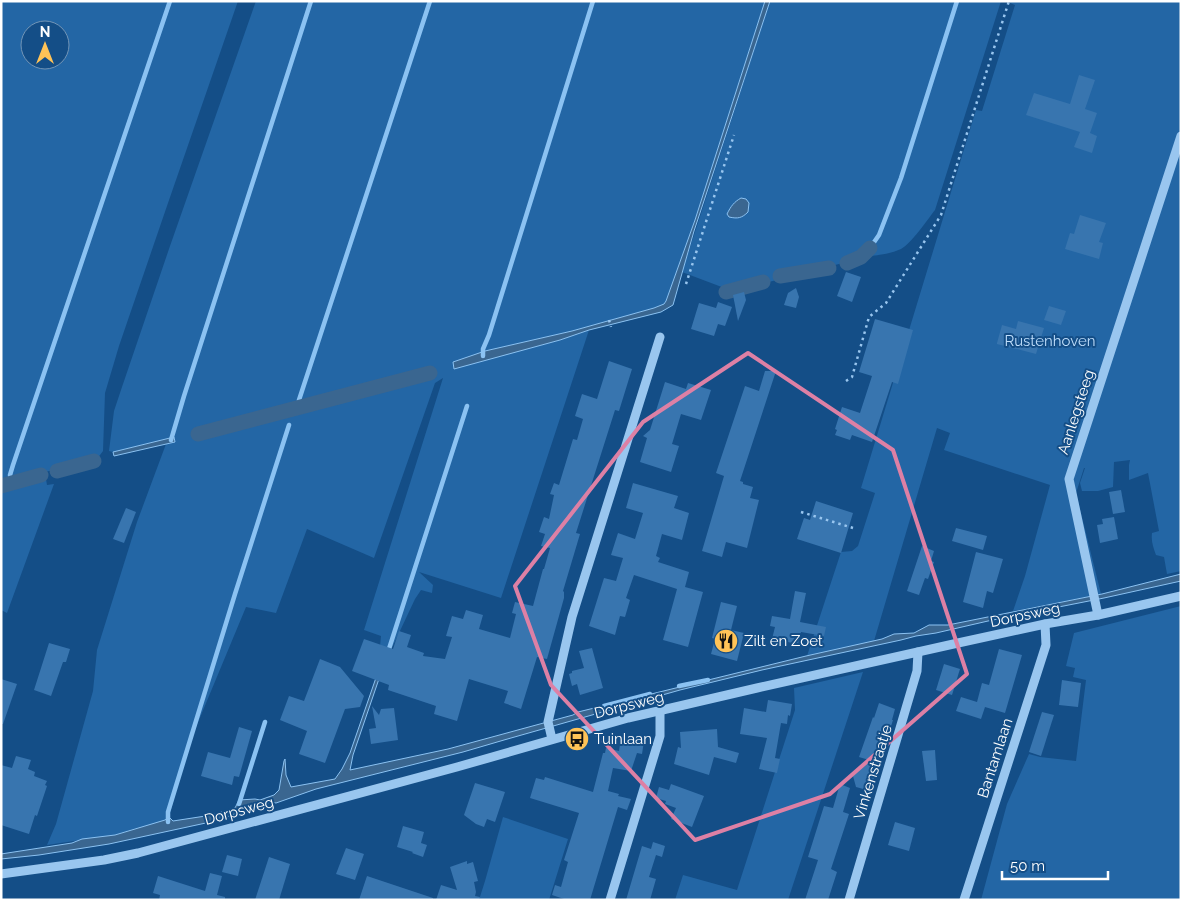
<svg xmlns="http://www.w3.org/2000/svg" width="1182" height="901" font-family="Raleway,sans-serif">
<rect width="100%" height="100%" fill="#144e87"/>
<g fill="#2366a5" fill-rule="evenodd">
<path d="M1,1h237l-70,202 -49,143 -14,47 -2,58 -6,8 -96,24zM30,30h30v30h-30z"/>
<path d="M256,1h509l-70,219 -29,81 -2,3 -10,4 -82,23 -87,20 -32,11h24l83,-22 29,-10 -88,268 -82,-26 14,13 -1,8 -11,-3 -6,9 -24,51 -13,18 3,-32 -17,-6 79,-252 -8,5 -61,175 -67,-29 -31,84 -30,-6 -57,137 -20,73 -3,3 -14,5 -19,4 -18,6 -68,10 9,-21 37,-133 4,-41 40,-128 29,-78 9,-2 -1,-5 -61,15 -4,-1 5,-40 8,-24 48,-141z"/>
<path d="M770,1h231l-66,209c-7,9 -24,34 -34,39 -9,4 -20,6 -31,7l-109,28 -34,5 -45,-17z"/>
<path d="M1010,1h171v570l-14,3 -3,-17 -8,-2c-3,-8 -5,-14 -4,-22l7,-2 -11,-58 -19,7v-15l1,-5 -16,2 -1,25 -15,4h-16l-2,-8 5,-15h-1l-8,25 25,101 -88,17 12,-35 25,-91 -106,-35 6,-17 -13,-5 -63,213 -67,15 34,-104 11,-1 6,-5 17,-53 -14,-5 115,-378 6,1 33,-106 -5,-2z"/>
<path d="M46,479l1,6 7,-1 -47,129 -6,-3v-120z"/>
<path d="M1181,606v294h-200l26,-96 22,-50 11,3 36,4 10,-81 -13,-3 2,-9 -9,-2 8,-33z"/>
<path d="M863,672l-75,228h-113l8,-25 54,15 58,-180 -1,-22z"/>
<path d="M503,817l65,22 -19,61h-70l6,-19z"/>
</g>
<g fill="#3a6690" stroke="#8bc2f2">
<path d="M765,1h5l-76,230 -21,74 -12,7 -72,18 -29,10 -106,29 -1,-7 32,-11 87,-20 82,-23 10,-4 2,-3 29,-81z"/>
<path d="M741,198l5,1 3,4 -1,9c-6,6 -10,7 -19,5l-2,-3c4,-8 7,-12 14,-16z"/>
<path d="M174,437l1,5 -61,14 -1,-4z"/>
<path d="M1181,574v7l-77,17 -116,23 -52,12 -20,3 -15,4 -139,30 -82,20 -176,50 -41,12 -147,37 -40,14 -5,-1 -7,2 -49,17 -106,23 -70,11 -38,4v-5l71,-11 10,-4 33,-4 50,-15 4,-3 4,4 39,-6 23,-7 4,-8 16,-1 5,1 14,-5 5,-5 5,-29 1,-2 1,16 5,12 44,-8 7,-10 8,-16 29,-84 3,1 -29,85 -3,15 98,-21 125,-34 5,-3 228,-56 76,-17 12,-5 20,-1 15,-8h19l154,-31z"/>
</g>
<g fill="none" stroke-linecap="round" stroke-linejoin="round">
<g stroke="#8bc2f2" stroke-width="4.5">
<path d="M870,248l9,-13 22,-57 56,-177"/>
<path d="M483,356v-7l6,-14 104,-334"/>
<path d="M299,406v-6l131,-399"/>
<path d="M171,440l13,-44 127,-395"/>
<path d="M11,483l-1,-8 3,-10 157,-464"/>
<path d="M388,652l79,-246"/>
<path d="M679,686l29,-6"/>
<path d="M604,706l46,-12"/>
<path d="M239,804l26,-82"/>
<path d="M168,822v-10l67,-218 54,-169"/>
</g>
<g stroke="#3a6690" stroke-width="15">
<path d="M847,263l14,-6 9,-9"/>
<path d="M780,276l49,-8"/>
<path d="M726,292l37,-10"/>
<path d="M198,434l232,-61"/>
<path d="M57,471l37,-10"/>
<path d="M1,486l40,-11"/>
</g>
</g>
<g fill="#3875af">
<path d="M1079,75l16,5 -10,29 12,4 -7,20 7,3 -5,17 -18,-6 6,-15 -54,-17 8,-22 36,11z"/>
<path d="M1080,215l26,8 -7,19 4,1 -4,16 -34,-10 5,-16 4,1z"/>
<path d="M846,272l15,5 -9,25 -15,-6z"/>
<path d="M796,288l3,9 -3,11 -12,-3 4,-12z"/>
<path d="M744,292l2,8 -8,21 -5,-26z"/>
<path d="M718,302l14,5 -7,19 -7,-2 -4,12 -23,-7 8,-26 17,5z"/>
<path d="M1049,306l17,5 -5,14 -17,-5z"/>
<path d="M875,319l38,11 -15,54 -6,-2 -20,60 -20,-7 -2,5 -15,-5 2,-5 -2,-1 7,-22 18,6 12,-37 -13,-4z"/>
<path d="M1018,321l26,7 -8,26 -39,-10v-1l5,-18 14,4z"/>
<path d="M609,361l23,8 -13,42 -4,-1 -39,123 4,1 -17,57 1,1v6l-17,61 -10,-2 -16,52 -17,-6 4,-12 -39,-12 -12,42 -23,-7 2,-8 -48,-16 1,-5 -37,-14 12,-32 29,10 6,-18 12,4 -4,12 17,6 -1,3 22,3 7,-22 -6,-1 6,-20 11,3 3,-9 17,5 -4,14 31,9 6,-24 -4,-1 3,-11 18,4 10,-37h1l6,-21 -9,-2 4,-12 -6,-2 5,-15 5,2 5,-24 -4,-1 4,-11 5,2 14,-46 4,1 6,-21 -8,-3 7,-22 15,5z"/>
<path d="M765,371h11l-36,110 3,1v2l10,3 -3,11 9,2 -12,48 -21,-6 -4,15 -20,-6 22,-75 -8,-3 29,-87 14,5z"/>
<path d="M665,382l21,7 2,-6 23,7 -10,30 -20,-6 -9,30 7,2 -8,26 -31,-10 7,-24 -4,-2 7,-6z"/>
<path d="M633,483l45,13 -4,12 15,5 -7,27 -20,-6 -6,22 4,2 -2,4 31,10 -4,15 18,5 -15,55 -25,-7 14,-51 -43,-14 -8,23 4,2 -5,17 -5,-1 -5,19 -26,-9 15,-48 12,3 7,-23 -12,-3 7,-22 17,6 8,-26 -17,-5z"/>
<path d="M1121,490l4,22 -12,2 -4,-22z"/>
<path d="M816,501l37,12 -12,40 -44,-14 7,-21 6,2z"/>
<path d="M126,508l10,4 -12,31 -11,-4z"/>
<path d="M1114,517l4,22 -18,4 -3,-18 6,-1 -1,-5z"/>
<path d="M956,528l31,8 -4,14 -31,-9z"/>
<path d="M922,546l12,5 -3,10 3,1 -6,17 -3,-1 -6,17 -12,-4z"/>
<path d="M976,552l27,7 -10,34 -6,-2 -4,17 -20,-6z"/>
<path d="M795,591l11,2 -6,29 26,5 -2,9 -23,-4 -3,12 -26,-5 3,-12 -5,-1 2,-10 18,3z"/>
<path d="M721,602l16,4 -6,24 13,3 -7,28 -26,-7 4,-15 -3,-1z"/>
<path d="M49,643l21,6 -4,13h-3l-12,34 -17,-6z"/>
<path d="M592,648l11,40 -23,7 -3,-11 -5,2 -3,-12 3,-1v-2l12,-3 -5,-17z"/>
<path d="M999,649l23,6 -17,58 -20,-6 -4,12 -25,-8 5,-14 16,5 5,-19 7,2z"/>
<path d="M320,659l20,8 24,29 -4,11 -15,2 -20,54 -26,-9 8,-23 -27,-11 9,-24 15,5z"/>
<path d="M944,664l16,5 -8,26 -16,-5z"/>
<path d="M1,679l16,5 -14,40h-2z"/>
<path d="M1062,680l19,3 -3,24 -19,-2z"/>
<path d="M768,700l24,4 -2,12 -2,-1 -1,9 -6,-1 -6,35 5,1 -3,14 -18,-4 8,-31 -27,-4 4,-26 22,4z"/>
<path d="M879,703l16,6 -3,11h1l-14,44 -9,-4 5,23 -8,7 -11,-3 -3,-11 16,-16 -10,-3 14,-40 1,1z"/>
<path d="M372,706l7,9 2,-6 13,-1 4,32 -27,4 -2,-15 7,-1z"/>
<path d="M1042,712l12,3 -13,41 -12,-4z"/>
<path d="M239,727l13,4 -13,46 -5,-1 -2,9 -31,-9 7,-24 22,6z"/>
<path d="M717,729l1,18 21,6 -3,10 -22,-6 -5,18 -35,-11 4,-17 3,1 -1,-16z"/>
<path d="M621,738l23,3 -2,13 -5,-1 -6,18 -18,-3 -5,23 11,3 -1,2 13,3 -4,11 -9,-3 -28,93h-23l-15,-5 3,-10 6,2 7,-25 -4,-2 15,-47 -49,-15 6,-20 8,2 1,-3 48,15 10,-39h2l1,-5 13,3z"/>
<path d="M935,750l2,30 -11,1 -4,-30z"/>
<path d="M16,756l15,4 -3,9 7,3 -1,4 13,5 -2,4 2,1 -10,30 -2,-1 -6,19 -28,-9v-60l11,3z"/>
<path d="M475,783l30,9 -10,30 -8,-3 -3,8 -8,-3 -12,-9z"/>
<path d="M671,784l33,12 -12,31 -21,-8 5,-11 -11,-4 1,-3 -10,-3 3,-11 10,3z"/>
<path d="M840,784l10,4 -7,24 6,2 -18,55 6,3 -9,28h-23l13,-40 -10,-3 16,-51 9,2z"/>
<path d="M895,822l20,6 -6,23 -21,-6z"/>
<path d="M403,826l21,6 -3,11 6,2 -4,12 -11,-4 1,-1 -16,-5z"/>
<path d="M653,842l12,4 -3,11 -6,-2 -7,22 7,2 -6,21h-24l16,-54 9,3z"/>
<path d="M346,848l18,6 -9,26 -19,-6z"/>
<path d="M227,855l15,4 -4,17 -16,-4z"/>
<path d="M269,857l21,7 -11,36h-24z"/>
<path d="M467,861v3l6,-2 5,19 -4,1 2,10 -1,4 5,1 -1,3h-43l5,-15 16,5 -7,-23z"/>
<path d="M210,873l12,3 -5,19 8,2v3h-66l1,-5 -7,-2 5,-17 47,15z"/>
<path d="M367,876l66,22v2h-74z"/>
</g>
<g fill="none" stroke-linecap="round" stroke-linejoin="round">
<g stroke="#99c6ef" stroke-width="2.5" stroke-dasharray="2.5 4" stroke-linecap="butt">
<path d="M686,284l48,-149"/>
<path d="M609,320l2,7"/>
<path d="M846,381l6,-4 17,-60 17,-14 55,-88 68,-214"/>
<path d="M801,512l52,16"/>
</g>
<g stroke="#99c6ef" stroke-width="9">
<path d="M1098,615l-29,-136 112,-343"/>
<path d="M552,739l-4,-17 24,-105 88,-280"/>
<path d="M1,874l103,-14 34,-7 319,-86 171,-49 129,-30 201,-45 87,-19 53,-9 83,-19"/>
<path d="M610,900l50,-164v-25"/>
<path d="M849,900l68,-229 1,-19"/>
<path d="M964,900l82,-255 -1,-21"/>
</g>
</g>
<path fill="none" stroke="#dd80a5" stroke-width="4" stroke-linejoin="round" d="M748,353l145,97 74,224 -137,120 -135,46 -144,-155 -36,-99 128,-164z"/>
<defs>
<g id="restaurant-disc" transform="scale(1.25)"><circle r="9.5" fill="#ffc357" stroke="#144e87"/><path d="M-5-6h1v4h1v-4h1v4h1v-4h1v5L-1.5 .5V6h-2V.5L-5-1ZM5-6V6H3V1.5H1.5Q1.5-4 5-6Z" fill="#111"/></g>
<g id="bus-disc" transform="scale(1.25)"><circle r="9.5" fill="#ffc357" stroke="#144e87"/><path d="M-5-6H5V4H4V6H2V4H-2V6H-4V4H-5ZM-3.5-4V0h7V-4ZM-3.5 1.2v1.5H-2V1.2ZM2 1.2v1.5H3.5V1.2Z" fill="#111"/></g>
</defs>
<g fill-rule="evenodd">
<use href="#restaurant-disc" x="726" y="641"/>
<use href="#bus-disc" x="577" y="739"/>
</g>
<g text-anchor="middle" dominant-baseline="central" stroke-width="4" stroke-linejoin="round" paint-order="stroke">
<g font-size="15" fill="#bfdefb" stroke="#144e87">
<text x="1050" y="341">Rustenhoven</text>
</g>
<g font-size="15" fill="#fff" stroke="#144e87">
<text transform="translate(1076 412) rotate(-72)">Aanlegsteeg</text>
<text transform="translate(1025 615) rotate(-12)">Dorpsweg</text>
<text transform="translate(629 705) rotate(-14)">Dorpsweg</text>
<text transform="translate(995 758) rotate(-72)">Bantamlaan</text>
<text transform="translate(873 772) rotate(-73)">Vinkenstraatje</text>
<text transform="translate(239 811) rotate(-15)">Dorpsweg</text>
</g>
<g font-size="15" fill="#fff" stroke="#144e87" text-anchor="start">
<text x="744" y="641">Zilt en Zoet</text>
<text x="594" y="739">Tuinlaan</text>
</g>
</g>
<rect width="1182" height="901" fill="none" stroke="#ffffff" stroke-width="5"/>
<g transform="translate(45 45)"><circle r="24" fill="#144e87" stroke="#7295b7"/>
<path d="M0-4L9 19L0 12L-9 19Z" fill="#ffc357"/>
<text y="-8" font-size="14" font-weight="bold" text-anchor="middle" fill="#ffffff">N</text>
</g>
<path d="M1002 871v8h106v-8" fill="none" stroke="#ffffff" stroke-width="2.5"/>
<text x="1010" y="871" font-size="15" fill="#ffffff" stroke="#144e87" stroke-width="4" paint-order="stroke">50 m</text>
</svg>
